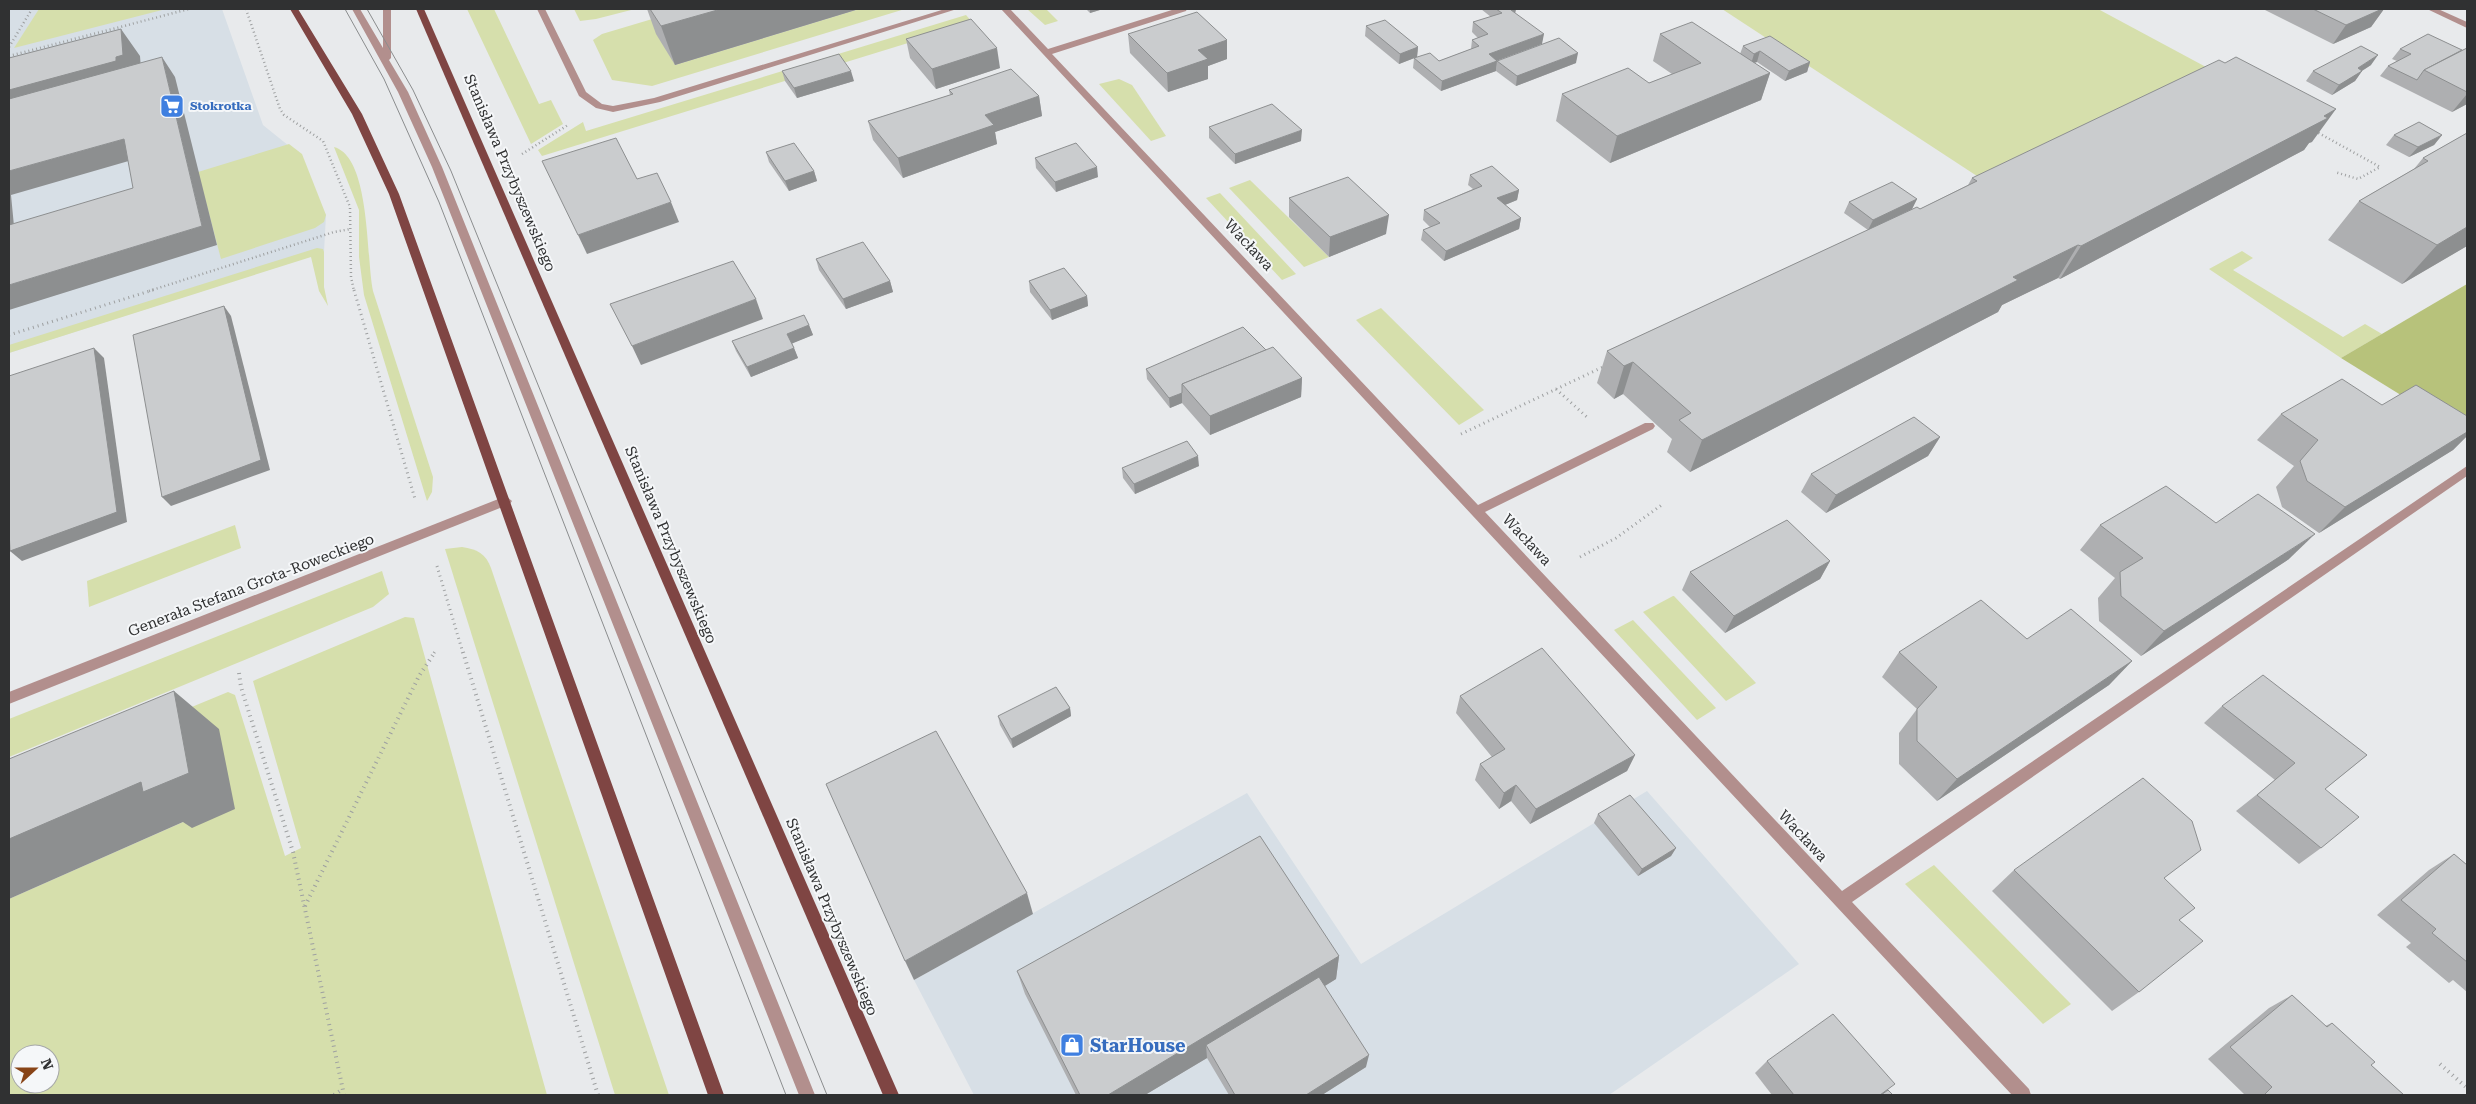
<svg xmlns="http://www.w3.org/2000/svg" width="2476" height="1104" font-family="'Roboto Serif',serif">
<rect width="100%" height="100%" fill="#e8eaec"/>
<g fill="#d7dfe6">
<path d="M9,9h213l41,116 26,21 37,69 -2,37 -315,101z"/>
<path d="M1647,791l152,173 -190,131h-635l-60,-115 333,-187 114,171z"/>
</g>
<g fill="#d6dfac" fill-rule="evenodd">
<path d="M39,9h127l-152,39z"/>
<path d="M467,9h27l45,95 12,-4 12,24 -32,20z"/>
<path d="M574,9h61l-39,10 -16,2z"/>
<path d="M859,9h46l-253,77 -40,-6 -19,-40 9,-6 67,-20 6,51z"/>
<path d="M1027,9h19l12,12 -13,4z"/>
<path d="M1722,9h376l108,58 -226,111z"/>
<path d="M966,15l7,8 -431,133 -4,-6 45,-28 3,9z"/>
<path d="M1119,79l13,6 34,51 -15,5 -52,-57z"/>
<path d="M289,144l13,10 24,61 -2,7 -9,6 -94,31 -23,-87z"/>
<path d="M334,147c37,10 32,112 39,144l60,186 -1,15 -5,9 -63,-206 -5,-38v-47z"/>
<path d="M1250,180l79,77 -25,10 -75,-79z"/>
<path d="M1220,193l76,81 -14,6 -76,-82z"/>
<path d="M317,248l6,1 1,3v35l4,19 -9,-15 -8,-34 -302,96v-8z"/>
<path d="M2242,251l11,7 -20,12 110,67 22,-13 17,10 -41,24 -132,-89z"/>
<path d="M1381,308l103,102 -25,15 -103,-105z"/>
<path d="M235,525l6,23 -152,59 -2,-26z"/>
<path d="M462,547c15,2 24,7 29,21l178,527h-54l-170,-546z"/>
<path d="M382,571l7,23 -16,13 -364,150v-38z"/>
<path d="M1673,596h1l82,87 -30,18 -83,-89z"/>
<path d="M405,617l9,1 133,477h-538v-196l181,-80 -37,-96 75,-31 7,3 50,161 16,-8 -48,-167zM20,1054h30v30h-30z"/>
<path d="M1633,620l83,88 -19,12 -83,-90z"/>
<path d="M1934,865l137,139 -28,20 -138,-140z"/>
</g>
<path fill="#b7c27b" d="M2467,284v152l-126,-78z"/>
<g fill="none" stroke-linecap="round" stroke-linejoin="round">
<g stroke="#9ea0a1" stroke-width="2.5" stroke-dasharray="1 3" stroke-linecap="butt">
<path d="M246,9l34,100 4,6 39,26 27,66 1,70 3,14"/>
<path d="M9,47l23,-38"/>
<path d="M9,56l180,-47"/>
<path d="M2315,131l65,36 -22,12 -23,-7"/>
<path d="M522,154l46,-29"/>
<path d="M149,291l185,-59 17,-3"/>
</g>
<g stroke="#9ea0a1" stroke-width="3" stroke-dasharray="1 4" stroke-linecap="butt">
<path d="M354,290l61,209"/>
<path d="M9,335l144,-45"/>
<path d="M1556,389l32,29"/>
<path d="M1461,434l144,-68"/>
<path d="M1580,557l36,-19 47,-34"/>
<path d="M437,566l26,87"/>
<path d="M434,653l2,-3"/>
</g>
<g stroke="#9ea0a1" stroke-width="4" stroke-dasharray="1 4.5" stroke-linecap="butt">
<path d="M463,652l135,443"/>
<path d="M239,673l2,14 52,165 51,243"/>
<path d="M305,906l114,-230 16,-24"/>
<path d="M2440,1064l27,24"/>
<path d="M334,1095l9,-6"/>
</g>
<g fill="#b28f8d" fill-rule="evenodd">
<path d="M352,9h8l23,39v-39h8v49l-2,2 19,32 34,75 373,928h-16l-367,-928 -34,-75z"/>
<path d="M537,9h8l41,83 16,12 11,2 41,-8 291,-89h12l-297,93 -47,10 -17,-4 -17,-12z"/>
<path d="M1001,9h9l38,40 127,-40h12l-1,2 -134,43 426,451 167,-82h8l2,3 -2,3 -168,83 357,379 625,-425v10l-615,426 177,187 2,6h-19z"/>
<path d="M2427,9h11l29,13v6z"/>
<path d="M506,496l6,5 -2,3 -501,200v-12z"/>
</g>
<g fill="#7f4543" fill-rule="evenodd">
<path d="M290,9h8l64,105 37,80 325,901h-16l-319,-901 -37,-80z"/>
<path d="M416,9h8l475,1086h-16z"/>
</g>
<g stroke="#8b8d8e" stroke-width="1">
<path d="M345,9l39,70 55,123 347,893"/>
<path d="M367,9l46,81 38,81 376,924"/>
</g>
</g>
<g fill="#aeafb1">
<path d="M647,9h212l-184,56 -19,-31z"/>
<path d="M1086,9h17l-13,4z"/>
<path d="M1481,9h35l-1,4 -18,48 -1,10 -55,20 -28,-23 1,-10 25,3 32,-12 1,-9 6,-2 -6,-6 1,-10 18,-5z"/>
<path d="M2263,9h121l-13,18 -38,17z"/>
<path d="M1366,26l52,21 -1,10 -18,7 -34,-28z"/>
<path d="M1128,34l99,6v19l-19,7v13l-40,13 -38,-39z"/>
<path d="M1660,34l80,20 3,-8 67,16 -3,10 -22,9 -28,-19 -3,1 16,10 -9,27 -151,63 -54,-42 6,-27 87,-11 23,-9 -19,-13z"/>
<path d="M906,39l94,29 -64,21 -26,-31z"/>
<path d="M2467,48v56l-15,8 -72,-36 8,-10 9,-5 -5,-2 8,-10 62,1z"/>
<path d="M1497,61l79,2 -60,23 -20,-15z"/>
<path d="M2371,65l-9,6 -7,10 -23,14 -26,-14 7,-10z"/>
<path d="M782,71l72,10 -57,17 -12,-17z"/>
<path d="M949,90l90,6 3,20 -47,16 2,12 -94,34 -30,-38 -5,-19 82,-26z"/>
<path d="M1209,127l92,14 -66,23 -26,-26z"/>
<path d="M2467,133v113l-65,38 -74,-44 31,-39 55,-32 9,-11z"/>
<path d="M2394,135h48l-8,10 -25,12 -23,-12z"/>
<path d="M2312,142l-3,1 -5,7 -244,129 -2,-1 -56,27 -4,7 -308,160 -23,-20 5,-13 -49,-45 -9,5 -17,-16 10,-32 261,-121 -24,-17 5,-11 68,-3 -5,10h8l48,-24 4,-7z"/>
<path d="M766,152l48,19 3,10 -28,10 -20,-29z"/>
<path d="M1035,158l63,19 -42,15 -20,-24z"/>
<path d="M1470,175l49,15 -2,10 -12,5 16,13 -2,11 -75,32 -23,-21 2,-10 7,-3 -7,-7 1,-10 49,-21 -5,-4z"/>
<path d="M1289,198l97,36 -57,23 -40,-40z"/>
<path d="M816,259l74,22 3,11 -47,17 -27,-39z"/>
<path d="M1029,281l58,15 1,10 -36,14 -22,-28z"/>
<path d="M809,325l4,10 -21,8 6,15 -47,19 -15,-26 -4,-10z"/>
<path d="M1266,350l36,28 -1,19 -91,38 -28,-32 -12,5 -23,-29 -1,-10z"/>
<path d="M2382,405l85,11v20l-14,14 -134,83 -37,-26 -6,-20 18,-21 -37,-26 24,-26z"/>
<path d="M1940,437l-12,19 -102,57 -25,-21 10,-18z"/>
<path d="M1199,466l-64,28 -12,-16 -1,-10z"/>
<path d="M2216,523l73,36 -148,97 -42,-35 -1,-23 17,-20 -35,-28 20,-25z"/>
<path d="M1830,561l-10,18 -95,54 -43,-43 8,-18z"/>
<path d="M2027,639l105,22 -23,24 -172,116 -38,-37v-31l18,-24 -35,-32 17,-25z"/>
<path d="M1460,696l175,59 -8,16 -97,53 -19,-23 -12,8 -24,-29 5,-16 12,-7 -36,-44z"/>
<path d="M2222,706l145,49 -42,34 -4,59 -22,16 -63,-53 39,-31 -71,-57z"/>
<path d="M1070,708l1,8 -58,32 -13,-23 -2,-9z"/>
<path d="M1598,814l78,34 -5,8 -33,20 -44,-53z"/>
<path d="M2454,854l13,11v127l-14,-12 -4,3 -43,-36 5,-4 -34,-28 52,-45z"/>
<path d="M2014,870l150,9 15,41 -40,72 -27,19 -120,-120z"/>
<path d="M1339,956l-3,23 -11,7 41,81 -44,28h-93l-22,-37 -62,37h-69l-51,-101 -8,-23z"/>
<path d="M2292,995l33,31 7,-3 39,42 33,30h-159l-37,-36 61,-51z"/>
<path d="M1767,1061l121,29 5,5h-121l-17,-22z"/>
</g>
<g fill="#8d8f90">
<path d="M721,9h138l-184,56 -14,-39z"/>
<path d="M1090,9h13l-13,4z"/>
<path d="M1514,9h2l-2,9 -3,-8z"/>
<path d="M2382,9h2l-13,18 -38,17 13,-19z"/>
<path d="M121,29l19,27 2,26 -133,40v-32l107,-33z"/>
<path d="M1544,34l-2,10 -54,20 1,-10z"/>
<path d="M1227,40v19l-19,7v13l-40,13 -1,-19 31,-23z"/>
<path d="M1418,47l-1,10 -18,7 1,-10z"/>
<path d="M997,48l3,20 -64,21 -4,-20z"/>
<path d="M1760,51l-3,11 -6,2 3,-10z"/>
<path d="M1578,53l-2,10 -60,23 1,-10z"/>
<path d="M2378,55l-7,10 -19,12 10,-6 -7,10 -23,14 7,-10 19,-17z"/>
<path d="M162,57l13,20 42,168 -208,65v-25l193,-59z"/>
<path d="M1497,61l-1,10 -55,20 1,-10z"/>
<path d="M1810,62l-3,10 -22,9 4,-10z"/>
<path d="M851,71l3,10 -57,17 -3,-10z"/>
<path d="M1770,73l-9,27 -151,63 7,-27z"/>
<path d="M2467,94v10l-15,8z"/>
<path d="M1039,96l3,20 -47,16 2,12 -94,34 -5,-20 87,-43z"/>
<path d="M2336,109l-24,33 -3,1 -5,7 -244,129 21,-33z"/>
<path d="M1302,130l-1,11 -66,23v-10z"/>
<path d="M2442,135l-8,10 -25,12 9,-10z"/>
<path d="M124,139l15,19 -128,37 5,52 -7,-7v-69z"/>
<path d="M1097,167l1,10 -42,15 -1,-10z"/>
<path d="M814,171l3,10 -28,10 -4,-10z"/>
<path d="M1519,190l-2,10 -22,9 2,-11z"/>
<path d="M1917,199l-5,10 -44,21 5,-10z"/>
<path d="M671,202l8,20 -92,32 -9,-19z"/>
<path d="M1389,215l-3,19 -57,23 1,-20z"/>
<path d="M1521,218l-2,11 -75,32 2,-10z"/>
<path d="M2467,227v19l-65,38 35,-39z"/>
<path d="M2078,245l-20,33 -56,27 -4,7 -308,160 12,-32 311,-163z"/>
<path d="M890,281l3,11 -47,17 -3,-10z"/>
<path d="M1087,296l1,10 -36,14 -2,-10z"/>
<path d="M756,299l7,20 -122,46 -9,-19z"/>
<path d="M224,306l7,10 39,154 -99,36 -9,-9z"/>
<path d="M809,325l4,10 -22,9 -4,-10z"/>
<path d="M94,348l10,10 23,164 -105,39 -12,-10z"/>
<path d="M794,348l4,10 -47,19 -4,-10z"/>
<path d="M1633,362l-10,32 -9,5 10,-33z"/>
<path d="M1302,378l-1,19 -91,38v-19z"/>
<path d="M1182,393v10l-12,5 -1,-10z"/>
<path d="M2467,432v4l-14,14 -134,83 26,-26z"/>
<path d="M1940,437l-12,19 -102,57 10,-18z"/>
<path d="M1198,456l1,10 -64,28 -1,-10z"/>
<path d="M2315,534l-26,25 -148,97 23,-25z"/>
<path d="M1830,561l-10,18 -95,54 9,-17z"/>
<path d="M2132,661l-23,24 -172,116 20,-22z"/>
<path d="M174,691l45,38 16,80 -43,19 -9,-6 -174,77v-60z"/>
<path d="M1070,708l1,8 -58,32 -2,-9z"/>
<path d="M1635,755l-8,16 -97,53 6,-15z"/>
<path d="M1516,785l-5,16 -12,8 5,-16z"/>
<path d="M1676,848l-5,8 -33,20 4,-7z"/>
<path d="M1027,893l6,21 -119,66 -9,-19z"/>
<path d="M1339,956l-3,23 -124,76 -6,-10 1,13 -62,37h-37z"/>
<path d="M1369,1055l-3,12 -44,28h-16z"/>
</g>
<g fill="#caccce" stroke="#8d8f90">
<path d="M650,9h71l-60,17z"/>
<path d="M1496,9h18l-3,1 33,24 -55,20 8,7 -55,20 -28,-23 16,-5 9,8 40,-15 -7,-6 16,-6 -15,-12 29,-9z"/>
<path d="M2313,9h69l-36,16z"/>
<path d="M1197,12l30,28 -29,10 10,9 -41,14 -39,-39z"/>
<path d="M971,19l26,29 -65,21 -26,-30z"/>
<path d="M1385,20l33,27 -18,7 -34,-28z"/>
<path d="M1692,22l78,51 -153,63 -55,-42 66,-26 21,15 52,-20 -41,-29z"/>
<path d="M121,29l2,26 -7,2v4l-107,29v-32z"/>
<path d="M2428,34l34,16 -38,20 -7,10 -29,-14 23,-12 -11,-5z"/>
<path d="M1770,36l40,26 -21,9 -29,-20 -6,3 -11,-8z"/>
<path d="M1559,38l19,15 -61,23 -20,-15z"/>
<path d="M2361,46l17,9 -20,13 4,3 -23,14 -26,-14z"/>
<path d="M2467,48v44l-43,-22z"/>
<path d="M839,54l12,17 -57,17 -12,-17z"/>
<path d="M162,57l40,169 -193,59v-60l124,-37 -9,-49 -115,32v-72z"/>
<path d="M2236,57l100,52 -12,7 4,2 -247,128 -3,-1 -65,32 5,3 -316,160 -23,-20 12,-7 -58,-51 -9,4 -17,-15 310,-144 3,2 57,-28 -5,-3 247,-118 6,3z"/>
<path d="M1011,69l28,27 -54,19 9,10 -96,33 -30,-37 85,-27 -4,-4z"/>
<path d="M1272,104l30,26 -67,24 -26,-27z"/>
<path d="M2419,122l23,13 -24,12 -24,-12z"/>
<path d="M2467,133v94l-30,18 -78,-44 69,-40 -5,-3z"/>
<path d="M616,138l21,41 20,-6 14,29 -93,33 -36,-74z"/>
<path d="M794,143l20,28 -29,10 -19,-29z"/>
<path d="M1076,143l21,24 -42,15 -20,-24z"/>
<path d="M1492,166l27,24 -22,8 24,20 -75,33 -23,-21 17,-7 -16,-13 58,-24 -12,-11z"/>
<path d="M1348,177l41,38 -59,22 -41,-39z"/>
<path d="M1892,182l25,17 -44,21 -24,-18z"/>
<path d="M863,242l27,39 -47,18 -27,-40z"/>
<path d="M733,261l23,38 -124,47 -22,-42z"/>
<path d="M1064,268l23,28 -37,14 -21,-29z"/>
<path d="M224,306l37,154 -99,37 -29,-162z"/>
<path d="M804,315l5,10 -22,9 7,14 -47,19 -15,-26z"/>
<path d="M1243,327l23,23 -84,34v9l-13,5 -23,-29z"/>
<path d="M1273,347l29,31 -92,38 -28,-32z"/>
<path d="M94,348l23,164 -107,39 -1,-22v-153z"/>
<path d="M2342,379l40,26 34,-20 51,31v16l-122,75 -38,-26 -7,-20 18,-21 -37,-26z"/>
<path d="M1914,417l26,20 -104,58 -25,-21z"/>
<path d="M1187,441l11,15 -64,28 -12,-16z"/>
<path d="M2166,486l50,37 42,-29 57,40 -151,97 -43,-35 -1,-24 23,-14 -43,-33z"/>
<path d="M1787,520l43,41 -96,55 -44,-44z"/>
<path d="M1981,600l46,39 44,-30 61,52 -175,118 -40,-38v-32l20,-22 -38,-35z"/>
<path d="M1542,648l93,107 -99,54 -20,-24 -12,8 -24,-29 25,-15 -45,-53z"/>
<path d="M2263,675l104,80 -42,34 34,28 -38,31 -64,-53 38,-32 -73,-57z"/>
<path d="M1056,687l14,21 -59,31 -13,-23z"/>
<path d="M174,691l15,82 -46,19 -2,-10 -132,57v-80z"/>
<path d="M936,731l91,162 -122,68 -79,-177z"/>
<path d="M2143,778l49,43 9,29 -37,28 31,30 -16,12 24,21 -64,51 -125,-122z"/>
<path d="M1630,795l46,53 -34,21 -44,-55z"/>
<path d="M1260,836l79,120 -231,139h-28l-63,-124z"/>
<path d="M2454,854l13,11v97l-35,-29 4,-4 -35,-29z"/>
<path d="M1319,977l50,78 -63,40h-71l-29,-50z"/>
<path d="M2292,995l35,32 5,-4 43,39 -4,3 33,30h-140l8,-8 -42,-40z"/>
<path d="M1833,1014l62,70 -15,11h-86l-27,-34z"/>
<path d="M1888,1090l5,5h-12z"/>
</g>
<defs>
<g id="supermarket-square" transform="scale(1.25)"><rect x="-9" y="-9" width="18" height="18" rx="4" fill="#3f7fe0" stroke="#f5f7f9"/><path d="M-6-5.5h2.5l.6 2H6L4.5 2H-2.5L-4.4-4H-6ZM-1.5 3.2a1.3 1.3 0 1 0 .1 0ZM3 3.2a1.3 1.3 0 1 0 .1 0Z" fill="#fff"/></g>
<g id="shop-square" transform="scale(1.25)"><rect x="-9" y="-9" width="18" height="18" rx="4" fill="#3f7fe0" stroke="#f5f7f9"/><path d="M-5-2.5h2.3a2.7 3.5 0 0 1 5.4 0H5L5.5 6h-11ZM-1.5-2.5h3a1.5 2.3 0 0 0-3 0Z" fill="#fff"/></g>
</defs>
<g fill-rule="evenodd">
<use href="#supermarket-square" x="172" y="106"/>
<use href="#shop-square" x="1072" y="1045"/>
</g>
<g text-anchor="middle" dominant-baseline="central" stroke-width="4" stroke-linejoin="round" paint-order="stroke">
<g font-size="12" font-weight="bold" fill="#366cbe" stroke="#f5f7f9" text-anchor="start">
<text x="190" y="106">Stokrotka</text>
</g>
<g font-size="15" fill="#303132" stroke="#f5f7f9">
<text transform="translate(510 173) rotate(67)">Stanisława Przybyszewskiego</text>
<text transform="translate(1249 245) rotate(47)">Wacława</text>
<text transform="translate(1527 540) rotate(47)">Wacława</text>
<text transform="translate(671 545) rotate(67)">Stanisława Przybyszewskiego</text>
<text transform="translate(251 585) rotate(-21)">Generała Stefana Grota-Roweckiego</text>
<text transform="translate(1803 836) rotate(47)">Wacława</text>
<text transform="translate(832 917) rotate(67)">Stanisława Przybyszewskiego</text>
</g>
<g font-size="18" font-weight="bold" fill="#366cbe" stroke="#f5f7f9" text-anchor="start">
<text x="1090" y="1045">StarHouse</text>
</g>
</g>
<rect width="2476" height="1104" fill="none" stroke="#303132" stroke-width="20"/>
<g transform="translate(35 1069) rotate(69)"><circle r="24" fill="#f5f7f9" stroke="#a6a8a9"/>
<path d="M0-4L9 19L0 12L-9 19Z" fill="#884417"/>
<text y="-8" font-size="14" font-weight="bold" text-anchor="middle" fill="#303132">N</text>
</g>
</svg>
